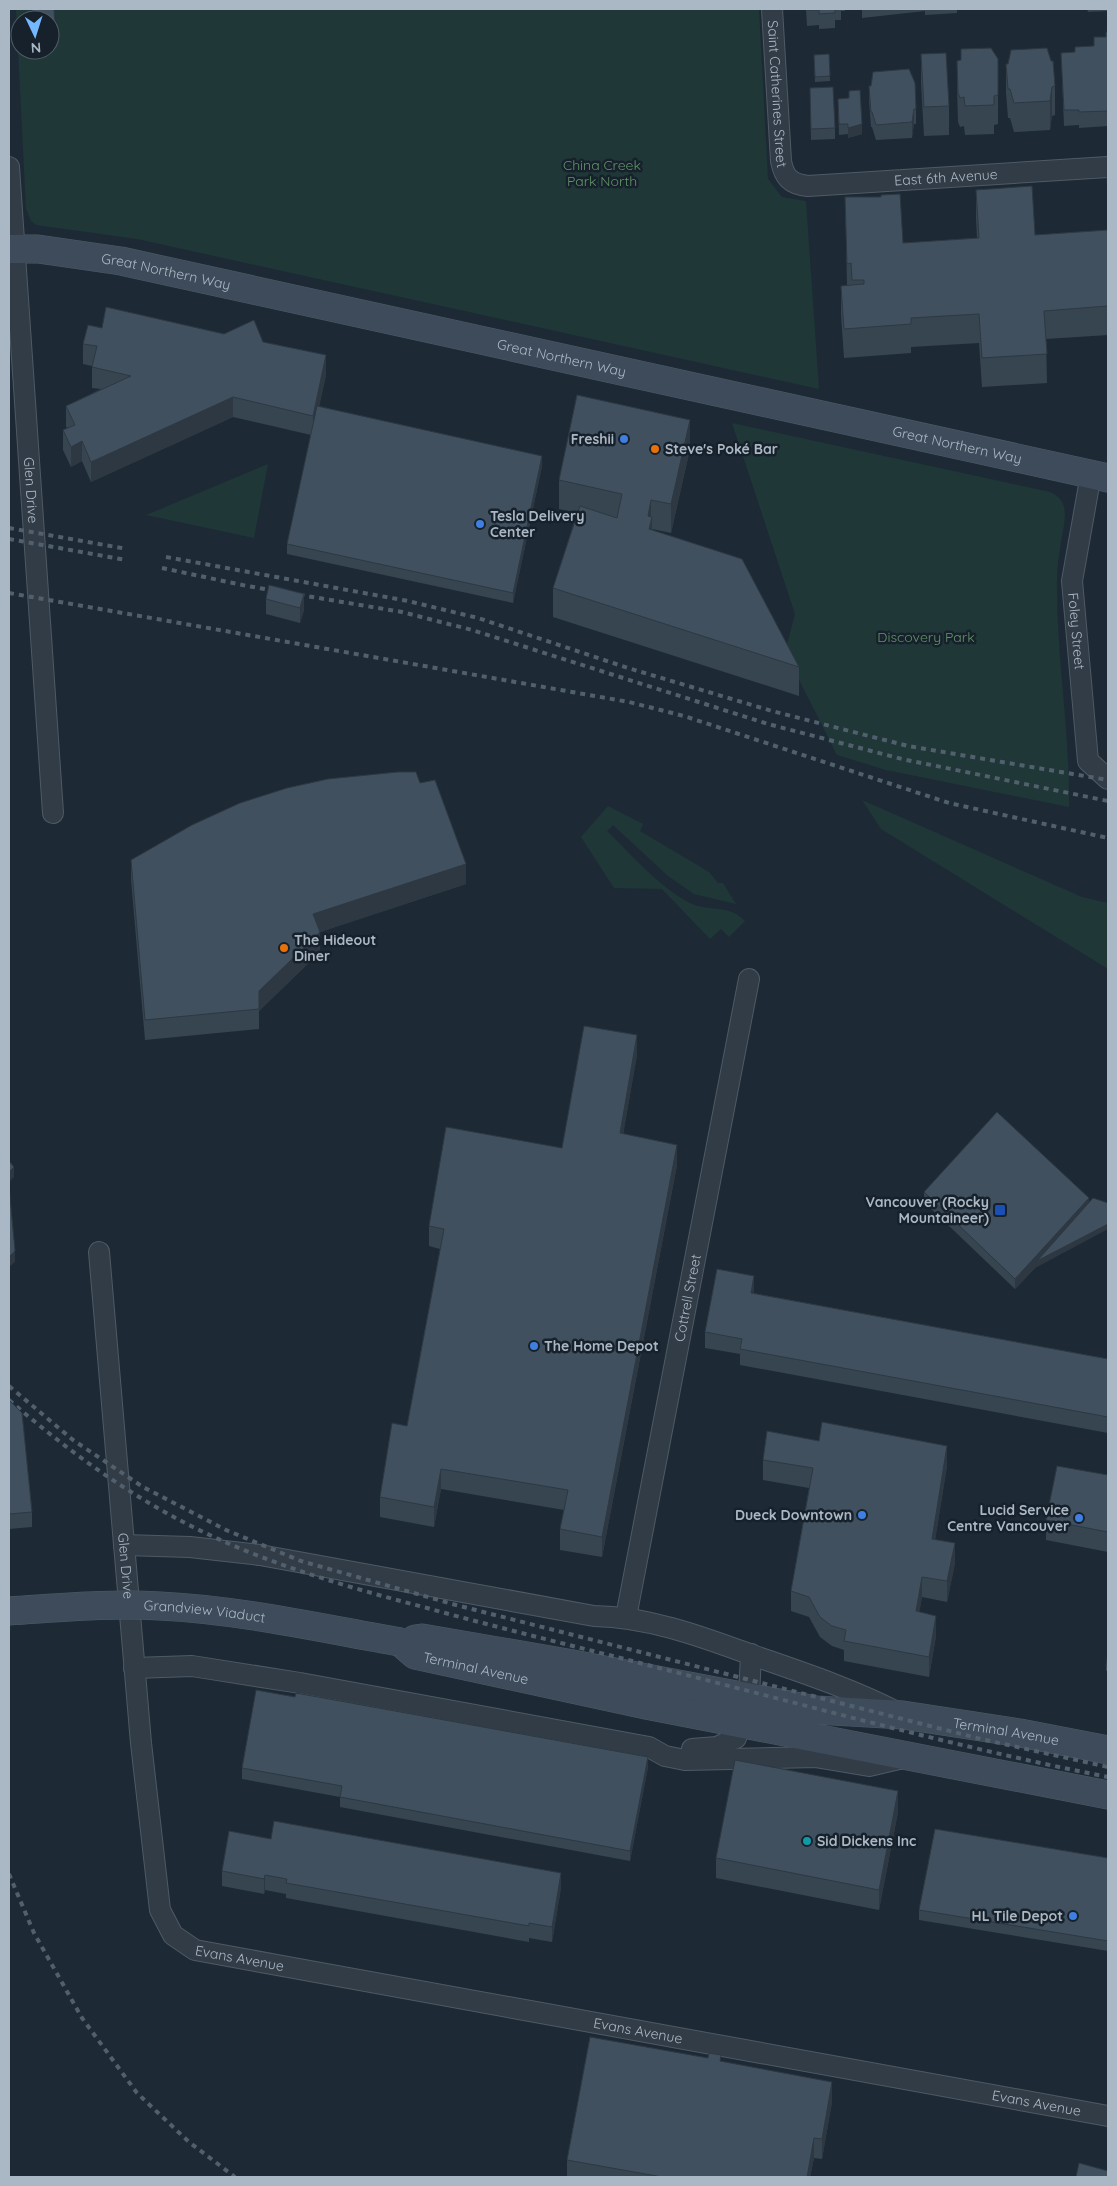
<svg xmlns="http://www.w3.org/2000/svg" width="1117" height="2186" font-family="Quicksand,sans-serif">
<rect width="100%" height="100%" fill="#1d2a36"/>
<g fill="#1f3737" fill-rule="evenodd">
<path d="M16,9h743l9,170 14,18 24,4 13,188 -682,-150 -101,-14 -5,-4 -5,-12zM20,20h30v30h-30z"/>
<path d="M732,423l318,69c22,9 14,31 11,50 -2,12 -4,25 -4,37 -1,76 13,152 12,228l-183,-37 -49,-15 -52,-103 10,-38z"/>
<path d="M268,464l-14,74 -108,-23z"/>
<path d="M862,800l220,97 26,6v66l-227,-140z"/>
<path d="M608,806l35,18 -3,7 69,41 9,11h5l13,21 -42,-10 -26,-18 -55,-51 -6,6c25,24 51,55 81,71 20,11 40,1 57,19l-16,16 -8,-8 -11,10 -48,-50 -48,-1 -33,-51z"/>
</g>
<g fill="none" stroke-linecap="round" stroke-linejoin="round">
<g stroke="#4e5a65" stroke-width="22">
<g id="street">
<path id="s1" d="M772,9l9,152c3,16 9,23 27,25l300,-19"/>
<path id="s2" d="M9,167l44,646"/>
<path id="s3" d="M1091,474l-19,107 16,180 20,18"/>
<path id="s4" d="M99,1252l42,491 19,167 13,25 22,15 82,15 831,151"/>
<path d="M124,1545l66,2 70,8 334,61c55,1 106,20 158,39 49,17 98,33 145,57"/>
<path id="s5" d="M626,1617l123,-638"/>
<path d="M134,1668l58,-2 108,17 349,64 16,9 20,4 130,-3 54,9 34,-8"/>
<path d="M692,1749l25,-2 19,-9 13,-41 2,-43"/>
</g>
</g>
<g stroke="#4e5a65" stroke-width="29">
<g id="secondary">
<path id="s6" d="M9,249h29l83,12 987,217"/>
<path id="s7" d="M415,1639l7,-1 151,26 243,46 87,5 117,18 88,17"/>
<path id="s8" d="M400,1642l15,13 231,50 462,90"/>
</g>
</g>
<use href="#street" stroke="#313c47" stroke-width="20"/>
<use href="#secondary" stroke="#3e4b5a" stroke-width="28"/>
<g stroke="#52606e" stroke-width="4" stroke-dasharray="5 5" stroke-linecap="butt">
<path d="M9,528l118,21"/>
<path d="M9,539l117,21"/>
<path d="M166,557l242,44 70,17 150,50 144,43 136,35 200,34"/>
<path d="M162,568l85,18 155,26 70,18 296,94 134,35 206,42"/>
<path d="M9,593l620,109 55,14 265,87 159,35"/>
<path d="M9,1386l64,54 70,47 83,43 75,31 155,44 525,134 127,28"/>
<path d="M9,1400c57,49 116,93 184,127 74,37 154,60 234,81 79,22 160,41 240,62 146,37 293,78 441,107"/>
<path d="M9,1874l25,59 48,85 55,75 52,49 46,35"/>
</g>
<g stroke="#4e5a65" stroke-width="29" stroke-linecap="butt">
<g id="secondary-bridge">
<path id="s9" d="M9,1611c50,-3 101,-8 151,-5 81,4 160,22 240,36"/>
</g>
</g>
<use href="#secondary-bridge" stroke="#3e4b5a" stroke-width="28"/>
</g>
<g fill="#374551">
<path d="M32,9h22l1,26h-5v-15h-17z"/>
<path d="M806,9h39v2h-4v9h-6v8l-16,1v-4l-12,1z"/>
<path d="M862,9h95v4l-32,2v-4l-63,7z"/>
<path d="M967,9h25l-25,1z"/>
<path d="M1087,9h21v2l-20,1z"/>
<path d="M1108,32v94l-29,2v-3l-15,1 -3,-73 14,-1 19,-6 12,-9z"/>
<path d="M961,49l37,10v65l-4,1v9l-29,1 -1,-9 -4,1 -2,-5 -1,-32v-29l4,-1z"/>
<path d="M829,54l1,27 -15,1 -1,-27z"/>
<path d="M921,54l28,52v29l-25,1 -3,-53z"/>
<path d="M1006,64l49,22v29l-3,1 -2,14 -36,2 -4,-14h-2l-2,-25z"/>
<path d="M869,86l47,23v15h-2l-2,14 -36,2 -4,-13h-1l-2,-26z"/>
<path d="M810,88l25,40v11l-24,1z"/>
<path d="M838,99l24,35 -14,4v-4l-9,1z"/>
<path d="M1107,177h1v47l-1,-18z"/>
<path d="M976,190l59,45 73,-5v105l-62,4 1,44 -65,4 -3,-44 -68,4v6l-67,5 -3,-43v-29l6,-1 -2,-88 58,46 74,-5 -1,-19z"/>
<path d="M102,328l122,6 39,8 63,33 -7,31 223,60 -29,137 -226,-49v-10l24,-109 -78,-18 -142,65 -9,-21 -11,6 -8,-17v-20l4,-2 -1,-2v-20l35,-17 -9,-1v-22l-9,-2v-20z"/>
<path d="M690,449l-19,84 -19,-4 147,138v29l-246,-79v-29l24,-75 -18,-4v-29z"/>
<path d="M269,585l35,25 -4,13 -34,-9v-15z"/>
<path d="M420,783l46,101 -146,48v20l-61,59v18l-114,11 -14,-160v-20z"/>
<path d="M637,1055l-14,79 54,31 -75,392 -42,-7v-21l4,-19 -123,-21 -7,38 -54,-10v-20l27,-71 33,-177 -11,-3v-20l133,-78z"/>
<path d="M924,1192l165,6 -52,69v-1l-22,23 -91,-87z"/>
<path d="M754,1291l-1,2 355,66v74l-368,-68v-11l-35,-6v-16z"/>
<path d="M9,1400l23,112v15l-23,2z"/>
<path d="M763,1460l184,6 -12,74 20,23 -8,39 -25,-5 -3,15 17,24 -7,41 -85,-16v-11l-12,-4 -12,-9 -11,-20 -18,-6v-20l18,-103 -46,-8z"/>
<path d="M1108,1475v77l-62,-12v-20z"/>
<path d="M1108,1653v18h-2v-5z"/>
<path d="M648,1767l-18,94 -290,-54v-10l-98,-18v-11z"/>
<path d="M898,1812l-19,98 -163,-32v-20z"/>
<path d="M271,1839l290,49 -9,54 -23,-4v4l-243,-44v-4l-21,-4 -1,4 -42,-8v-15z"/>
<path d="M1108,1858v93l-189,-31v-10z"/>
<path d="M721,2062l111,40 -10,57 -8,-1 -4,19h-243v-17z"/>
</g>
<g fill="#2d3842">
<path d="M1052,87v29l-2,14v-29z"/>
<path d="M914,109v15l-2,14v-16z"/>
<path d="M862,124v10l-14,4v-10z"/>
<path d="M326,355v20l-13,61v-20z"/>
<path d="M233,397v20l-142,65v-20z"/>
<path d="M690,420v29l-19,84v-29z"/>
<path d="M82,441v20l-11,6v-20z"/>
<path d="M542,456v10l-29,137v-10z"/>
<path d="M651,500v21l1,-4v29l-4,-30z"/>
<path d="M304,594v16l-4,13v-15z"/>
<path d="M466,864v20l-146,48v20l-61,59v18v-38l54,-77z"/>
<path d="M637,1035v20l-17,98v-20z"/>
<path d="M677,1145v20l-75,392v-20z"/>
<path d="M14,1167v10l-5,5v-10z"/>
<path d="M1089,1198v10l19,16v5l-71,38v-1l-22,23v-10z"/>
<path d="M15,1251v11l-6,5v-10z"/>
<path d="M754,1276v15l-3,17v-15z"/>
<path d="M947,1446v20l-15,93v-20z"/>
<path d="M441,1469v20l-7,38v-20z"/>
<path d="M955,1543v20l-8,39v-21z"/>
<path d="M922,1577v20l-6,34v-20z"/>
<path d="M936,1616v20l-7,41v-20z"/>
<path d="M648,1757v10l-18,94v-10z"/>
<path d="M898,1791v21l-19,98v-20z"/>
<path d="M561,1873v15l-9,54v-15z"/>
<path d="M265,1875v15l-1,4v-15z"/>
<path d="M832,2082v20l-10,57v-20z"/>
<path d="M814,2138v20l-4,19h-3z"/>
</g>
<g fill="#40505e" stroke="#2d3842">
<path d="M33,9h21l1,16h-5v-5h-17z"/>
<path d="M807,9h28v4l-16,1v-4h-12z"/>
<path d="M1106,32h2v79l-29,1v-2h-15l-3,-57 14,-1v-5l19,-1v-9h12z"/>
<path d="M991,48l7,11v36l-4,1v9l-29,1 -1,-9 -4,1 -2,-5 -1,-32 4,-1v-11z"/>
<path d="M1047,48l4,13h2l2,25 -3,1 -2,14 -36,2 -4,-14h-2l-2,-25h2l3,-14z"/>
<path d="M946,53l3,53 -25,1 -3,-53z"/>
<path d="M829,54l1,22 -15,1 -1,-22z"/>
<path d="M909,69l6,14 1,26h-2l-2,13 -36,3 -4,-13h-1l-2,-26h2l2,-14z"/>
<path d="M833,87l2,41 -24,1 -1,-41z"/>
<path d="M860,90l2,34 -14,4v-4h-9l-1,-25 11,-1v-7z"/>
<path d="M1107,177h1v18z"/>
<path d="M1032,186l3,49 73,-5v76l-64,5 3,43 -65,4 -3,-44 -68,4v6l-67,5 -3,-43 23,-2v-4h-12l-1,-17 -4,1 -2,-67h36v-2l19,-1 3,49 76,-5 -3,-48z"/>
<path d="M106,307l118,27 30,-14 9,22 63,13 -13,61 -80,-19 -142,65 -9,-21 -11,6 -8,-17 12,-5 -9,-19 65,-30 -39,-9 5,-21 -14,-2 5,-19 14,3z"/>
<path d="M577,395l113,25 -19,84 -20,-4 -3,16 4,1 -3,12 93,30 57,108 -246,-79 27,-82 37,12 5,-24 -63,-14z"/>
<path d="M317,406l225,50 -29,137 -226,-49z"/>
<path d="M269,585l35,9 -4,14 -34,-9z"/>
<path d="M398,772h18l4,11 15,-3 31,84 -153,50 7,18 -61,59v18l-114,11 -14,-160 61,-35 48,-22 47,-15 41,-9z"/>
<path d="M584,1026l53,9 -17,98 57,12 -75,392 -42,-8 8,-39 -127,-21 -7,38 -54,-10 12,-74 15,3 37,-197 -15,-3 17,-99 116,21z"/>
<path d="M997,1112l92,86 -74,81 -91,-87z"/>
<path d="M9,1161l5,6 -5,5z"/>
<path d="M9,1186l6,65 -6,6z"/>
<path d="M1093,1198l15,5v21l-71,37z"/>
<path d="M717,1269l37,7 -3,17 357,66v58l-368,-68 2,-10 -37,-7z"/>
<path d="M9,1400l13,13 10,99 -23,2z"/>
<path d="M822,1422l125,24 -15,93 23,4 -8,38 -25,-4 -6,34 20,5 -7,41 -85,-16 2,-11 -14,-4 -12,-9 -11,-20 -18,-6 22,-123 -50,-8 4,-29 52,10z"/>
<path d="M1057,1466l51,9v57l-62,-12z"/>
<path d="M1108,1653v13h-2z"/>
<path d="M256,1690l39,7 1,-4 352,64 -18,94 -290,-54 2,-11 -100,-18z"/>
<path d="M735,1760l163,31 -19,99 -163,-32z"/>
<path d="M274,1821l287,52 -9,54 -23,-4v3l-243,-43 1,-4 -22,-4 -1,4 -42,-8 7,-40 42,8z"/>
<path d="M935,1829l173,29v83l-189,-31z"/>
<path d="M590,2037l118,21 1,-5 12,2 -1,6 112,21 -10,57 -8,-1 -7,39h-145l-95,-17z"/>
<path d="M1079,2163l29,8v6h-32z"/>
</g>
<g fill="#3f7fe0" stroke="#17212b" stroke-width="2">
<circle cx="624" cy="439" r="5"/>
<circle cx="480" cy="524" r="5"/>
<circle cx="534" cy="1346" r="5"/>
<circle cx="862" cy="1515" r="5"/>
<circle cx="1079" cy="1518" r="5"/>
<circle cx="1073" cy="1916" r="5"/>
</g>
<g fill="#e8710a" stroke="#17212b" stroke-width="2">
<circle cx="655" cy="449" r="5"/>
<circle cx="284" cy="948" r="5"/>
</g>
<rect fill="#1a4fb4" stroke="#17212b" stroke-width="2" x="994" y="1204" width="12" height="12" rx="2.5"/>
<circle fill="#0f9aa8" stroke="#17212b" stroke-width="2" cx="807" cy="1841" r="5"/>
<g text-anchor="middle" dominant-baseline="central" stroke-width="5" stroke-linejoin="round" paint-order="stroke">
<g font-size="14" fill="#aab7c4" stroke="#17212b">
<text stroke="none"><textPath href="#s1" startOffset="85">Saint Catherines Street</textPath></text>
<text stroke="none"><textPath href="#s1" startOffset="331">East 6th Avenue</textPath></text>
<text stroke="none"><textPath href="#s6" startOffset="159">Great Northern Way</textPath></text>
<text stroke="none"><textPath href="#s6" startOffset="564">Great Northern Way</textPath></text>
<text stroke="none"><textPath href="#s6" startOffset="969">Great Northern Way</textPath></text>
<text stroke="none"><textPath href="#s2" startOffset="324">Glen Drive</textPath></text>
<text stroke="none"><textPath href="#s3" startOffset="159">Foley Street</textPath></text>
<text stroke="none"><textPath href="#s5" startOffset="325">Cottrell Street</textPath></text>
<text stroke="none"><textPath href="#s4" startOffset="315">Glen Drive</textPath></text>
<text stroke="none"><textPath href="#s9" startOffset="196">Grandview Viaduct</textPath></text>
<text stroke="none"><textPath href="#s8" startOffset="82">Terminal Avenue</textPath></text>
<text stroke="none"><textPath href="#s7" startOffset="599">Terminal Avenue</textPath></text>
<text stroke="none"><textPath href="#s4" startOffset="761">Evans Avenue</textPath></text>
<text stroke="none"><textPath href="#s4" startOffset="1166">Evans Avenue</textPath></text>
<text stroke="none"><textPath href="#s4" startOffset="1571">Evans Avenue</textPath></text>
</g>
<g font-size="14" fill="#619568" stroke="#17212b">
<text x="602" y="165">China Creek<tspan x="602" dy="16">Park North</tspan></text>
<text x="926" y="637">Discovery Park</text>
</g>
<g font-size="14" font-weight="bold" fill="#aab7c4" stroke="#17212b" text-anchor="end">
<text x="614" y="439">Freshii</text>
<text x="665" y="449" text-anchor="start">Steve's Poké Bar</text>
<text x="490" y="516" text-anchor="start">Tesla Delivery<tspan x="490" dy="16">Center</tspan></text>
<text x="294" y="940" text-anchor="start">The Hideout<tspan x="294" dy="16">Diner</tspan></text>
<text x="989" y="1202">Vancouver (Rocky<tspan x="989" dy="16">Mountaineer)</tspan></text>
<text x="544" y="1346" text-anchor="start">The Home Depot</text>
<text x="1069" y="1510">Lucid Service<tspan x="1069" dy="16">Centre Vancouver</tspan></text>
<text x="852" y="1515">Dueck Downtown</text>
<text x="817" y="1841" text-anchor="start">Sid Dickens Inc</text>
<text x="1063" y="1916">HL Tile Depot</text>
</g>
</g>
<rect width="1117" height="2186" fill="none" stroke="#aab7c4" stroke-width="20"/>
<g transform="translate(35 35) rotate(176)"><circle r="24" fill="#17212b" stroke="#525d68"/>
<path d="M0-4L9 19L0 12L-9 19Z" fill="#74b8ff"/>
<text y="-8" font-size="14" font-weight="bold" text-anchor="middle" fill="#aab7c4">N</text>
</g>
</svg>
